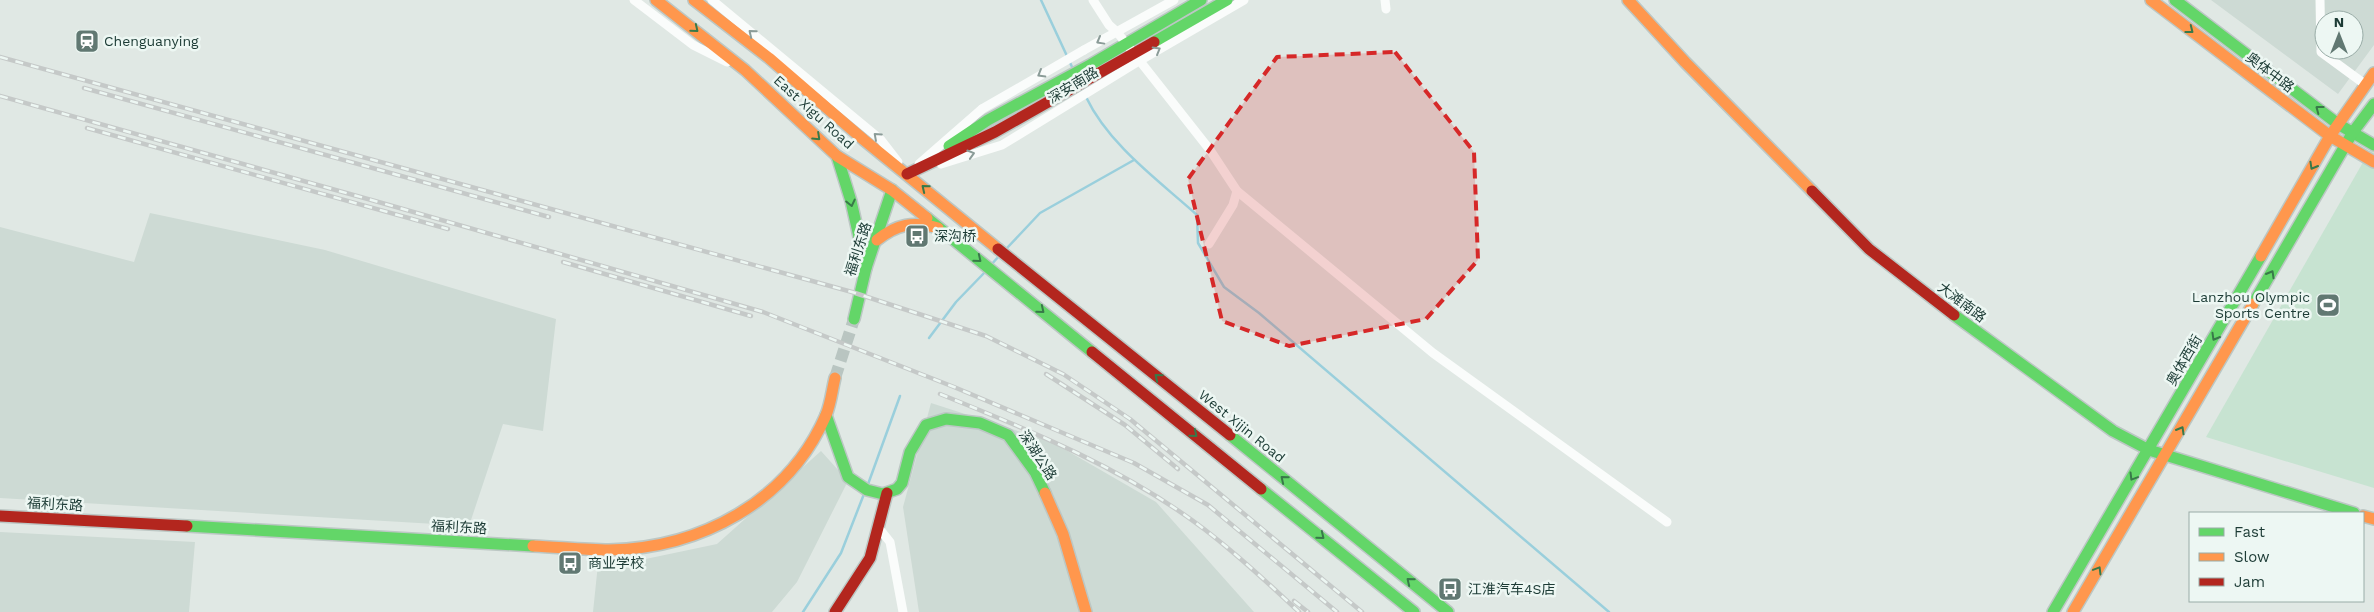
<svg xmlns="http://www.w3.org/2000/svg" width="2374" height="612" font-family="'Work Sans','Noto Sans SC',sans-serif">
<rect width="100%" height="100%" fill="#e0e8e4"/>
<g fill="#cddad4" fill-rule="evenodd">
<path d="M2211,0h163v45l-36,49zM2324,20h30v30h-30z"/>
<path d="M150,213l175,37 231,69 -13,112 -40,-7 -34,102 -469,-28v-271l134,35z"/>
<path d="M931,403l121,39 104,60 98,110h-335l-16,-105z"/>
<path d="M821,451l27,30 -51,101 -25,30h-179l5,-48 19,1 100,-21z"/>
<path d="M0,532l195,10 -6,70h-189z"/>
</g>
<path fill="#c7e3d1" d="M2374,143v345l-168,-51z"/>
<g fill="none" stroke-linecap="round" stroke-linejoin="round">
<g stroke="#9acfdc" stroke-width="2.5">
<path d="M1041,0l32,69"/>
<path d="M1086,97c23,48 72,83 111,118l1,28 26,44 35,26 350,299"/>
<path d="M1007,248l33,-35 94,-53"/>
<path d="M991,265l8,-9"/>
<path d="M929,338l27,-36 30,-31"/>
<path d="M867,487l33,-91"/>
<path d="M803,612l38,-59 23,-59"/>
</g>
<path stroke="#b9c5c1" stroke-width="12" stroke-dasharray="12 6" stroke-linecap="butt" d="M835,378l19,-59"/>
<g stroke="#bcc7c4" stroke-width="14">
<g id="fast">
<path d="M2175,0l163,124 36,21"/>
<path d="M1154,42l73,-42"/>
<path d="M949,146l39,-26 102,-55 111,-65"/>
<path d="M837,156l14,45 15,67"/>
<path d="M927,218l165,134"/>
<path d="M2253,304l100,-172 21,-28"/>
<path d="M1954,315l159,116 36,19 205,63"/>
<path d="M854,319l12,-51 26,-78"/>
<path d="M826,415l22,62 19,13 16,4 14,-5 5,-6 8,-31 16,-27 20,-6 34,4 28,12 27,37 10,21"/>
<path d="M1230,435l218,177"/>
<path d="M1261,489l153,123"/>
<path d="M187,526l346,20"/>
<path d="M2053,612l208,-356"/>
</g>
</g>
<g stroke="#bcc7c4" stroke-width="14">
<g id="slow">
<path d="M656,0l89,70 92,86 55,34 35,28"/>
<path d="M694,0l75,58 95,82 134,109"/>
<path d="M1628,0l57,62 127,129"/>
<path d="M2151,0l179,136 44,26"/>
<path d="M877,240c20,-16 36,-19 61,-12"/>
<path d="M2261,256l69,-120 44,-63"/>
<path d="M1045,493l18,41 23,78"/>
<path d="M2363,516l11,3"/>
<path d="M533,546c25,1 51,4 76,4 92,-2 179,-48 217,-135 5,-12 6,-25 9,-37"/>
<path d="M2073,612l180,-308"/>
</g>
</g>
<g stroke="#bcc7c4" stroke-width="14">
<g id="jam">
<path d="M907,174l88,-42 159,-90"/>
<path d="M1812,191l57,58 85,66"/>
<path d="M998,249l232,186"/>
<path d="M1092,352l169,137"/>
<path d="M0,516l187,10"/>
<path d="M835,612l35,-54 17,-65"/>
</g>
</g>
<g stroke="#fafcfb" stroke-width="9">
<path d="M634,0l59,45 34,17"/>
<path d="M712,0l169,140 17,22"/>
<path d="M1093,0l16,25 8,7 93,118 27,41 196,162 234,169"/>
<path d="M1385,0l1,9"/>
<path d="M2320,0l1,52 45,33"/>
<path d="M1084,50l90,-50"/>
<path d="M919,164l63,-55"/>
<path d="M941,164l61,-19 137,-84 105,-61"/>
<path d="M1209,244l24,-39 4,-14"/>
<path d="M878,527l12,15 13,70"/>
</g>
<use href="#fast" stroke="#63d668" stroke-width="11"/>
<use href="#slow" stroke="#ff974d" stroke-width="11"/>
<use href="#jam" stroke="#b3261e" stroke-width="11"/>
<g stroke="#c5c9c8" stroke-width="4.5">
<g id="rail">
<path d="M0,57l852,235 134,44 77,38 67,45 232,193"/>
<path d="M84,88l465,129"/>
<path d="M0,96l382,107 381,109 191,75 180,76 74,42 129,107"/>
<path d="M87,128l361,101"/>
<path d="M563,262l188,54"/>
<path d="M1046,374l79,51 53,44"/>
<path d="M940,394c92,37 185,75 264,135 34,26 64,54 95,83"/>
<path d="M1294,601l14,11"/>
</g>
</g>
<use href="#rail" stroke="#edf7f3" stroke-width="2.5" stroke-dasharray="8" stroke-linecap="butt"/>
<path stroke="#fafcfb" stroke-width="9" d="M982,109l102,-59"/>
</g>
<defs><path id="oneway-chevron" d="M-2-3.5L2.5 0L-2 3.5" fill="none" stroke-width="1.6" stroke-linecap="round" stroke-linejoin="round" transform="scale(1.25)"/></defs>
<g stroke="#387949">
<use href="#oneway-chevron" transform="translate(695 29) rotate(39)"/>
<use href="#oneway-chevron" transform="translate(2190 30) rotate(38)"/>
<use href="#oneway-chevron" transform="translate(2319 109) rotate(-143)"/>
<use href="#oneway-chevron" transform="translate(817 137) rotate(43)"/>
<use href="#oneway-chevron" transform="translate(2313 166) rotate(120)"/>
<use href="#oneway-chevron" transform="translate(925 188) rotate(-141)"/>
<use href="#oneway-chevron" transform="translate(851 203) rotate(77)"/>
<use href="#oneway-chevron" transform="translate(978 259) rotate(39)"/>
<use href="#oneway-chevron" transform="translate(2271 274) rotate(-60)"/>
<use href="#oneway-chevron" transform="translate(1041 310) rotate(39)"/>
<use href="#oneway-chevron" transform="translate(2215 337) rotate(120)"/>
<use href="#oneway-chevron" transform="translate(1158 377) rotate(-141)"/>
<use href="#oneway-chevron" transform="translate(2181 430) rotate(-60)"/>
<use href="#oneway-chevron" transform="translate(1194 434) rotate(39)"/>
<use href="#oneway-chevron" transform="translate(2133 477) rotate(121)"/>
<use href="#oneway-chevron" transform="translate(1284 479) rotate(-141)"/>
<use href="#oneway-chevron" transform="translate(1321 536) rotate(39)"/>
<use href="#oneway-chevron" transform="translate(2098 570) rotate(-59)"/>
<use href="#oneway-chevron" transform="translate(1410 581) rotate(-141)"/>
</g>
<g stroke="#8b9c98">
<use href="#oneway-chevron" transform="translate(752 33) rotate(-141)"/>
<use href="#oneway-chevron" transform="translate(1100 41) rotate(151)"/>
<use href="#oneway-chevron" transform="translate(1157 50) rotate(-30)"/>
<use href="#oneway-chevron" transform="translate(1041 74) rotate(150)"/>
<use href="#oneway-chevron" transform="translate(877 136) rotate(-138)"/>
<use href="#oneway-chevron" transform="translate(971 154) rotate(-17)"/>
</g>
<path fill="#d62828" fill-opacity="0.2" stroke="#d62828" stroke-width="4" stroke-dasharray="10 6" stroke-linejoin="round" d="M1395,52l79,100 4,108 -52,59 -137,27 -67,-25 -34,-142 89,-122z"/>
<defs>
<g id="station-square" transform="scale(1.25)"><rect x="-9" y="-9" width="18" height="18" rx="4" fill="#617872" stroke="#edf7f3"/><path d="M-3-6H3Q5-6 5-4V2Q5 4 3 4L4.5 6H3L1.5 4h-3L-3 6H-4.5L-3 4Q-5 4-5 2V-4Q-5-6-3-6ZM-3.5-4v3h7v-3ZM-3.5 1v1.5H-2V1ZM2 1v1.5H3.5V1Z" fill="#fff"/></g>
<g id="bus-square" transform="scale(1.25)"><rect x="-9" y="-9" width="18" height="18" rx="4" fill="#617872" stroke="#edf7f3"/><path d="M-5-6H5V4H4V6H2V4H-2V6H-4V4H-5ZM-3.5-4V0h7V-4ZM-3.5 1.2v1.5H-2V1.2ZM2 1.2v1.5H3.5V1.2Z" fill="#fff"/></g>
<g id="stadium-square" transform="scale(1.25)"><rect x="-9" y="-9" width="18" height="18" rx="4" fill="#617872" stroke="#edf7f3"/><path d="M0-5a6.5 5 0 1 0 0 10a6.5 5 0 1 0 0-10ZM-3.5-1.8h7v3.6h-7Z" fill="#fff"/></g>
</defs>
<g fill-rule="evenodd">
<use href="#station-square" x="87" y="41"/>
<use href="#bus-square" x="917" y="236"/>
<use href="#stadium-square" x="2328" y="305"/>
<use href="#bus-square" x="570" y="563"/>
<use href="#bus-square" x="1450" y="589"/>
</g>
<g text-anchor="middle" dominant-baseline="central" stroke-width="5" stroke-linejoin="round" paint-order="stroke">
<g font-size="14" fill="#1c3b35" stroke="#edf7f3" text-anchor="start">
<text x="104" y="41">Chenguanying</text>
<text x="934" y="236">深沟桥</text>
<text x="2310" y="297" text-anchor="end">Lanzhou Olympic<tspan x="2310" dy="16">Sports Centre</tspan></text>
<text x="588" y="563">商业学校</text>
<text x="1468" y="589">江淮汽车4S店</text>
</g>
<g font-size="14" fill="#1c3b35" stroke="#edf7f3">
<text transform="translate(2270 72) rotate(37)">奥体中路</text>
<text transform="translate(1073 85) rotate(-31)">深安南路</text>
<text transform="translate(814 112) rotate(42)">East Xigu Road</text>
<text transform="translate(858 249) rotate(-72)">福利东路</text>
<text transform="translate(1962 302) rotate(37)">大滩南路</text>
<text transform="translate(2184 360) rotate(-60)">奥体西街</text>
<text transform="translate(1242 426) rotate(39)">West Xijin Road</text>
<text transform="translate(1038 455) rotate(57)">深湖公路</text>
<text transform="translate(55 504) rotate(3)">福利东路</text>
<text transform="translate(459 527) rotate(3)">福利东路</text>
</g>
</g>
<rect x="2189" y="512" width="175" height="90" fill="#edf7f3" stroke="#99aca7"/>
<rect x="2199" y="528" width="25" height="8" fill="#63d668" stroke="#99aca7"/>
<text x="2234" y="537" font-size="15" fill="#1c3b35">Fast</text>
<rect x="2199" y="553" width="25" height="8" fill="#ff974d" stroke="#99aca7"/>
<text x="2234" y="562" font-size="15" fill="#1c3b35">Slow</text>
<rect x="2199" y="578" width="25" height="8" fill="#b3261e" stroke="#99aca7"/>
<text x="2234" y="587" font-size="15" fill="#1c3b35">Jam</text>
<g transform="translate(2339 35)"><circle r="24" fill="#edf7f3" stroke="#99aca7"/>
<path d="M0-4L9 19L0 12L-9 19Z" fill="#617872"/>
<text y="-8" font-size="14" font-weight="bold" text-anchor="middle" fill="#1c3b35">N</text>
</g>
</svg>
